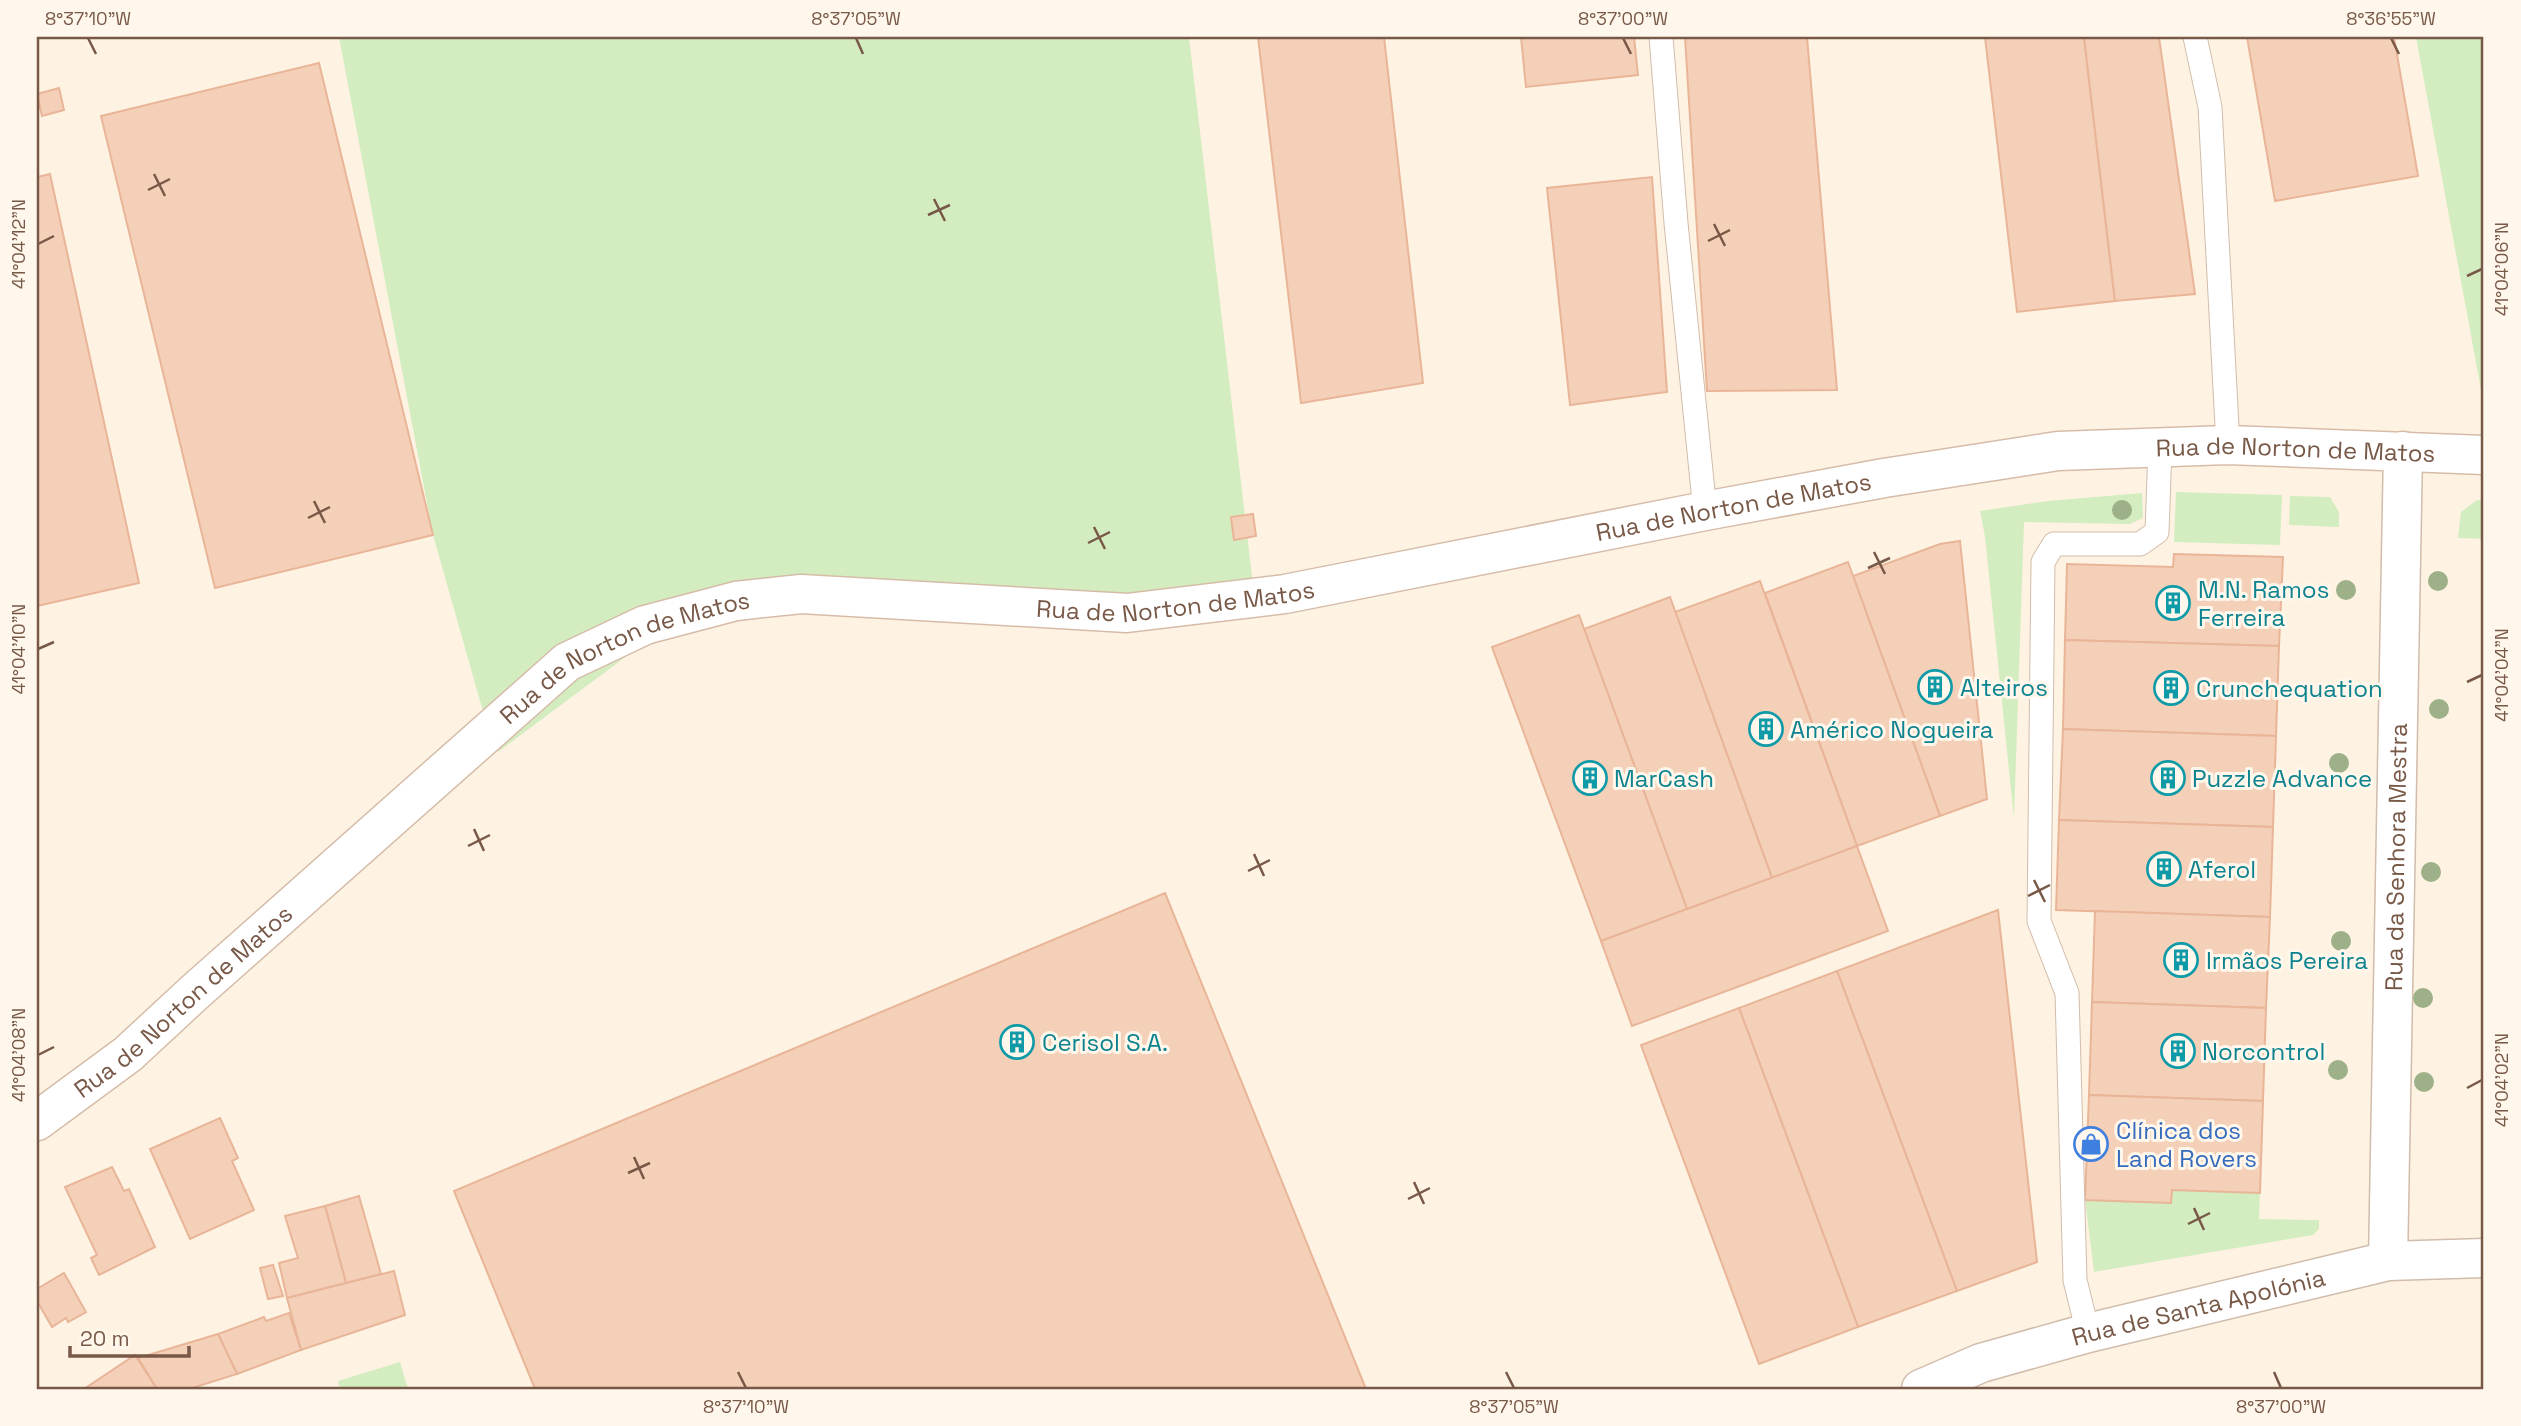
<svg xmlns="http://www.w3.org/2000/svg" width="2521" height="1426" font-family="'Space Grotesk',sans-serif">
<rect width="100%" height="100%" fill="#fef3e3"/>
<g fill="#d3edc0">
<path d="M339,37h850l64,548 -108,21 -361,-2 -113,19 -173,129 -18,-51 -47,-166z"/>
<path d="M2416,37h68v359l-2,-1z"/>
<path d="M2176,492l106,3 -2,50 -106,-3z"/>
<path d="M2142,493l1,25 -13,6 -106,-2 -10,297 -29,-282 -5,-26 68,-10z"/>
<path d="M2290,496l40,1 9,15v15l-50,-2z"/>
<path d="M2477,500h7v39l-26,-1 3,-26z"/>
<path d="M2172,1190l88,3 -1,26 60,1v9l-6,6 -219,37 -9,-72 85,3z"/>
<path d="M400,1362l8,27h-68l-2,-8z"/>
</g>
<g fill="#f5d0b8" stroke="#e9b598" stroke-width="2">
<path d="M1258,37h126l39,346 -122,20z"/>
<path d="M1521,37h113l4,38 -112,12z"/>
<path d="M1685,37h122l30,353 -130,1z"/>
<path d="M1985,37h99l31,264 -98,11z"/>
<path d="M2084,37h75l36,257 -80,7z"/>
<path d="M2247,37h147l24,139 -143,25z"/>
<path d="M319,63l114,472 -218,53 -114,-472z"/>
<path d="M59,88l5,22 -22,6 -5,-22z"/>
<path d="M50,174l89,409 -102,23v-429z"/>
<path d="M1652,177l15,215 -97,13 -23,-217z"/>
<path d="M1253,514l3,22 -22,4 -3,-23z"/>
<path d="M1960,541l27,258 -47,17 -87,-240 87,-32z"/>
<path d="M2174,554l109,3 -4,89 -214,-6 2,-76 106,3z"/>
<path d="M1848,562l92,254 -83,30 -92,-253z"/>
<path d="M1760,581l97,265 -85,32 -97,-266z"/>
<path d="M1670,597l102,281 -85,31 -103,-280z"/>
<path d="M1579,615l108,294 -86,32 -109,-294z"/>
<path d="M2065,640l214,6 -3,90 -213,-7z"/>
<path d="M2063,729l213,7 -3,91 -214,-7z"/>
<path d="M2059,820l214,7 -3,90 -214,-7z"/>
<path d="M1857,846l31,85 -256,95 -31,-85z"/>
<path d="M1165,893l201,496h-831l-81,-198z"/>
<path d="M1998,910l39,352 -80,29 -120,-320z"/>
<path d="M2095,911l175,6 -4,91 -174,-6z"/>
<path d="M1837,971l120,320 -99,36 -119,-319z"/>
<path d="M2092,1002l174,6 -3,93 -174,-6z"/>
<path d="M1739,1008l119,319 -99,37 -118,-319z"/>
<path d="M2089,1095l174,6 -3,92 -88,-3 -1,13 -86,-3z"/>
<path d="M220,1118l18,40 -6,3 22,49 -64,29 -40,-90z"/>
<path d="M112,1167l12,24 5,-2 26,58 -56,28 -8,-17 6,-3 -32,-68z"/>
<path d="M359,1196l22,78 -35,9 -21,-77z"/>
<path d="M325,1206l21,77 -59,15 -8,-35 19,-5 -13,-42z"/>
<path d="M273,1265l10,31 -15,3 -8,-31z"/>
<path d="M394,1271l11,44 -104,35 -14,-52z"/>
<path d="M64,1273l22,39 -18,10 -2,-4 -14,9 -15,-26v-12z"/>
<path d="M289,1313l12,37 -64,24 -19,-40 46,-17 2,4z"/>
<path d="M218,1334l19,40 -48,15h-32l-19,-31z"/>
<path d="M135,1355l22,34h-73z"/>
</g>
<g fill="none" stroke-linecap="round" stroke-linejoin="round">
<g stroke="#d2bcab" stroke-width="25">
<g id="lane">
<path d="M1661,37l15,186 29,288"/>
<path d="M2195,37l15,70 18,338"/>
<path d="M2088,1333l-13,-53 -8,-287 -28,-72 4,-359 11,-18h86l17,-12 3,-84"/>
</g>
</g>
<g stroke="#d2bcab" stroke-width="41">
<g id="street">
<path id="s1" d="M2388,1261l15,-810"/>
<path id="s2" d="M1921,1389l60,-26 107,-30 300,-72 96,-3"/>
</g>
</g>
<g stroke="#d6bca8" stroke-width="41">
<g id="secondary">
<path id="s3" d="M37,1121l91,-67 68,-63 371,-329 78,-37 91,-24 65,-7 326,19 158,-19 420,-83 179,-33 174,-27 170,-6 256,10"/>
</g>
</g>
<use href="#lane" stroke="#fff" stroke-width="23"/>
<use href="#street" stroke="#fff" stroke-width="38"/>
<use href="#secondary" stroke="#fff" stroke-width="38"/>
</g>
<g fill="#9db087">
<circle cx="2122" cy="510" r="10"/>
<circle cx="2438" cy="581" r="10"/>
<circle cx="2346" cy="590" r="10"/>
<circle cx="2439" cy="709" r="10"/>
<circle cx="2339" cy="763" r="10"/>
<circle cx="2431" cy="872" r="10"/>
<circle cx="2341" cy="941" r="10"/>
<circle cx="2423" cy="998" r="10"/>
<circle cx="2338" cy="1070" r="10"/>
<circle cx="2424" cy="1082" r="10"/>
</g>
<path fill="none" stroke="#785847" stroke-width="2.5" d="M88,38l8,16M856,38l7,16M1623,38l8,16M2391,38l8,16M154,174l11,22M148,190l22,-11M934,199l11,22M928,215l22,-10M1714,224l11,22M1708,241l22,-11M38,244l16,-8M2467,276l15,-7M314,501l11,22M308,518l22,-11M1094,527l11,22M1088,543l22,-11M1874,552l11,22M1868,568l22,-10M38,649l16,-7M2467,682l15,-7M474,829l10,22M468,846l22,-11M1254,854l10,22M1248,871l22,-11M2034,880l11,22M2028,896l22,-11M38,1055l16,-8M2467,1088l15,-8M634,1157l10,22M628,1173l22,-10M1414,1182l10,22M1408,1199l22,-11M2194,1208l10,22M2188,1224l22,-11M738,1372l8,16M1506,1372l8,16M2274,1372l7,16"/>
<defs>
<g id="building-ring" transform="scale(1.75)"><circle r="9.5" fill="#fff7eb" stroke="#0f9aa8" stroke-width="1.5"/><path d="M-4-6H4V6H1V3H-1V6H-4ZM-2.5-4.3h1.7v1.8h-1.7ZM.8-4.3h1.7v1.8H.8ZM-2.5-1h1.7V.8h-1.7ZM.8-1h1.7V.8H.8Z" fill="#0f9aa8"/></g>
<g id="shop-ring" transform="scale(1.75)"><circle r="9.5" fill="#fff7eb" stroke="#3f7fe0" stroke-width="1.5"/><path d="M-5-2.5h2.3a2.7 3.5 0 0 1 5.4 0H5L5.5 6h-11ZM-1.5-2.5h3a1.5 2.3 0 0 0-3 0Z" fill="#3f7fe0"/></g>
</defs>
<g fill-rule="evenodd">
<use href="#building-ring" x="2173" y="603"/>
<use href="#building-ring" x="1935" y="687"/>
<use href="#building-ring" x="2171" y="688"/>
<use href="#building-ring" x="1766" y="729"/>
<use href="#building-ring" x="1590" y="778"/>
<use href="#building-ring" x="2168" y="778"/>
<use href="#building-ring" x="2164" y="869"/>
<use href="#building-ring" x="2181" y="960"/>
<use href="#building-ring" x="1017" y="1042"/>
<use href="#building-ring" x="2178" y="1051"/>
<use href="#shop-ring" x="2091" y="1144"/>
</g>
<g text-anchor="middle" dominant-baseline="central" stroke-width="6" stroke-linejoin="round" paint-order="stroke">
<g font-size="24" fill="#785847" stroke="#fff7eb">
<text stroke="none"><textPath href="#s3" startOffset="2457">Rua de Norton de Matos</textPath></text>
<text stroke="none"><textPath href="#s3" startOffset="1890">Rua de Norton de Matos</textPath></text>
<text stroke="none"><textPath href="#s3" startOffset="1323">Rua de Norton de Matos</textPath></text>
<text stroke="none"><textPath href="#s3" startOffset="756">Rua de Norton de Matos</textPath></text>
<text stroke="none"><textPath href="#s1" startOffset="404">Rua da Senhora Mestra</textPath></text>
<text stroke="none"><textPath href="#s3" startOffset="189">Rua de Norton de Matos</textPath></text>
<text stroke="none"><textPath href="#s2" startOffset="290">Rua de Santa Apolónia</textPath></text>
</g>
<g font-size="24" fill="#0d838f" stroke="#fff7eb" text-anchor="start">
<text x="2198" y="589">M.N. Ramos<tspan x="2198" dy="28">Ferreira</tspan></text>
<text x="1960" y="687">Alteiros</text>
<text x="2196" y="688">Crunchequation</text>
<text x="1790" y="729">Américo Nogueira</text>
<text x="1614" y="778">MarCash</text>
<text x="2192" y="778">Puzzle Advance</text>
<text x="2188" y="869">Aferol</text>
<text x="2206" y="960">Irmãos Pereira</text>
<text x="1042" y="1042">Cerisol S.A.</text>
<text x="2202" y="1051">Norcontrol</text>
</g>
<g font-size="24" fill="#366cbe" stroke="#fff7eb" text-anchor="start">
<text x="2116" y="1130">Clínica dos<tspan x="2116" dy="28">Land Rovers</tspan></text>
</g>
</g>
<rect width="2521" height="1426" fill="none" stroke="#fff7eb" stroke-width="77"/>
<path d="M70 1346v10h119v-10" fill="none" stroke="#785847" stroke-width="3.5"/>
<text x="80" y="1346" font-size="21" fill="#785847" stroke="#fff7eb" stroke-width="5" paint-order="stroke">20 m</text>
<rect x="38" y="38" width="2444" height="1350" fill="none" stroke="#785847" stroke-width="2.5"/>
<g font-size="18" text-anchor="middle" fill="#785847">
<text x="88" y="25">8°37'10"W</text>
<text x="856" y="25">8°37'05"W</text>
<text x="1623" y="25">8°37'00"W</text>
<text x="2391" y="25">8°36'55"W</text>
<text transform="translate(19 244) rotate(-90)" y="6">41°04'12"N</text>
<text transform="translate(2502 269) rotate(-90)" y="6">41°04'06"N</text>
<text transform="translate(19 649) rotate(-90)" y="6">41°04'10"N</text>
<text transform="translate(2502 675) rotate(-90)" y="6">41°04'04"N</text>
<text transform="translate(19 1055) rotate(-90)" y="6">41°04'08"N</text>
<text transform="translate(2502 1080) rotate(-90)" y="6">41°04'02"N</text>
<text x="746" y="1413">8°37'10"W</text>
<text x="1514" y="1413">8°37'05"W</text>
<text x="2281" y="1413">8°37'00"W</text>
</g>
</svg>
